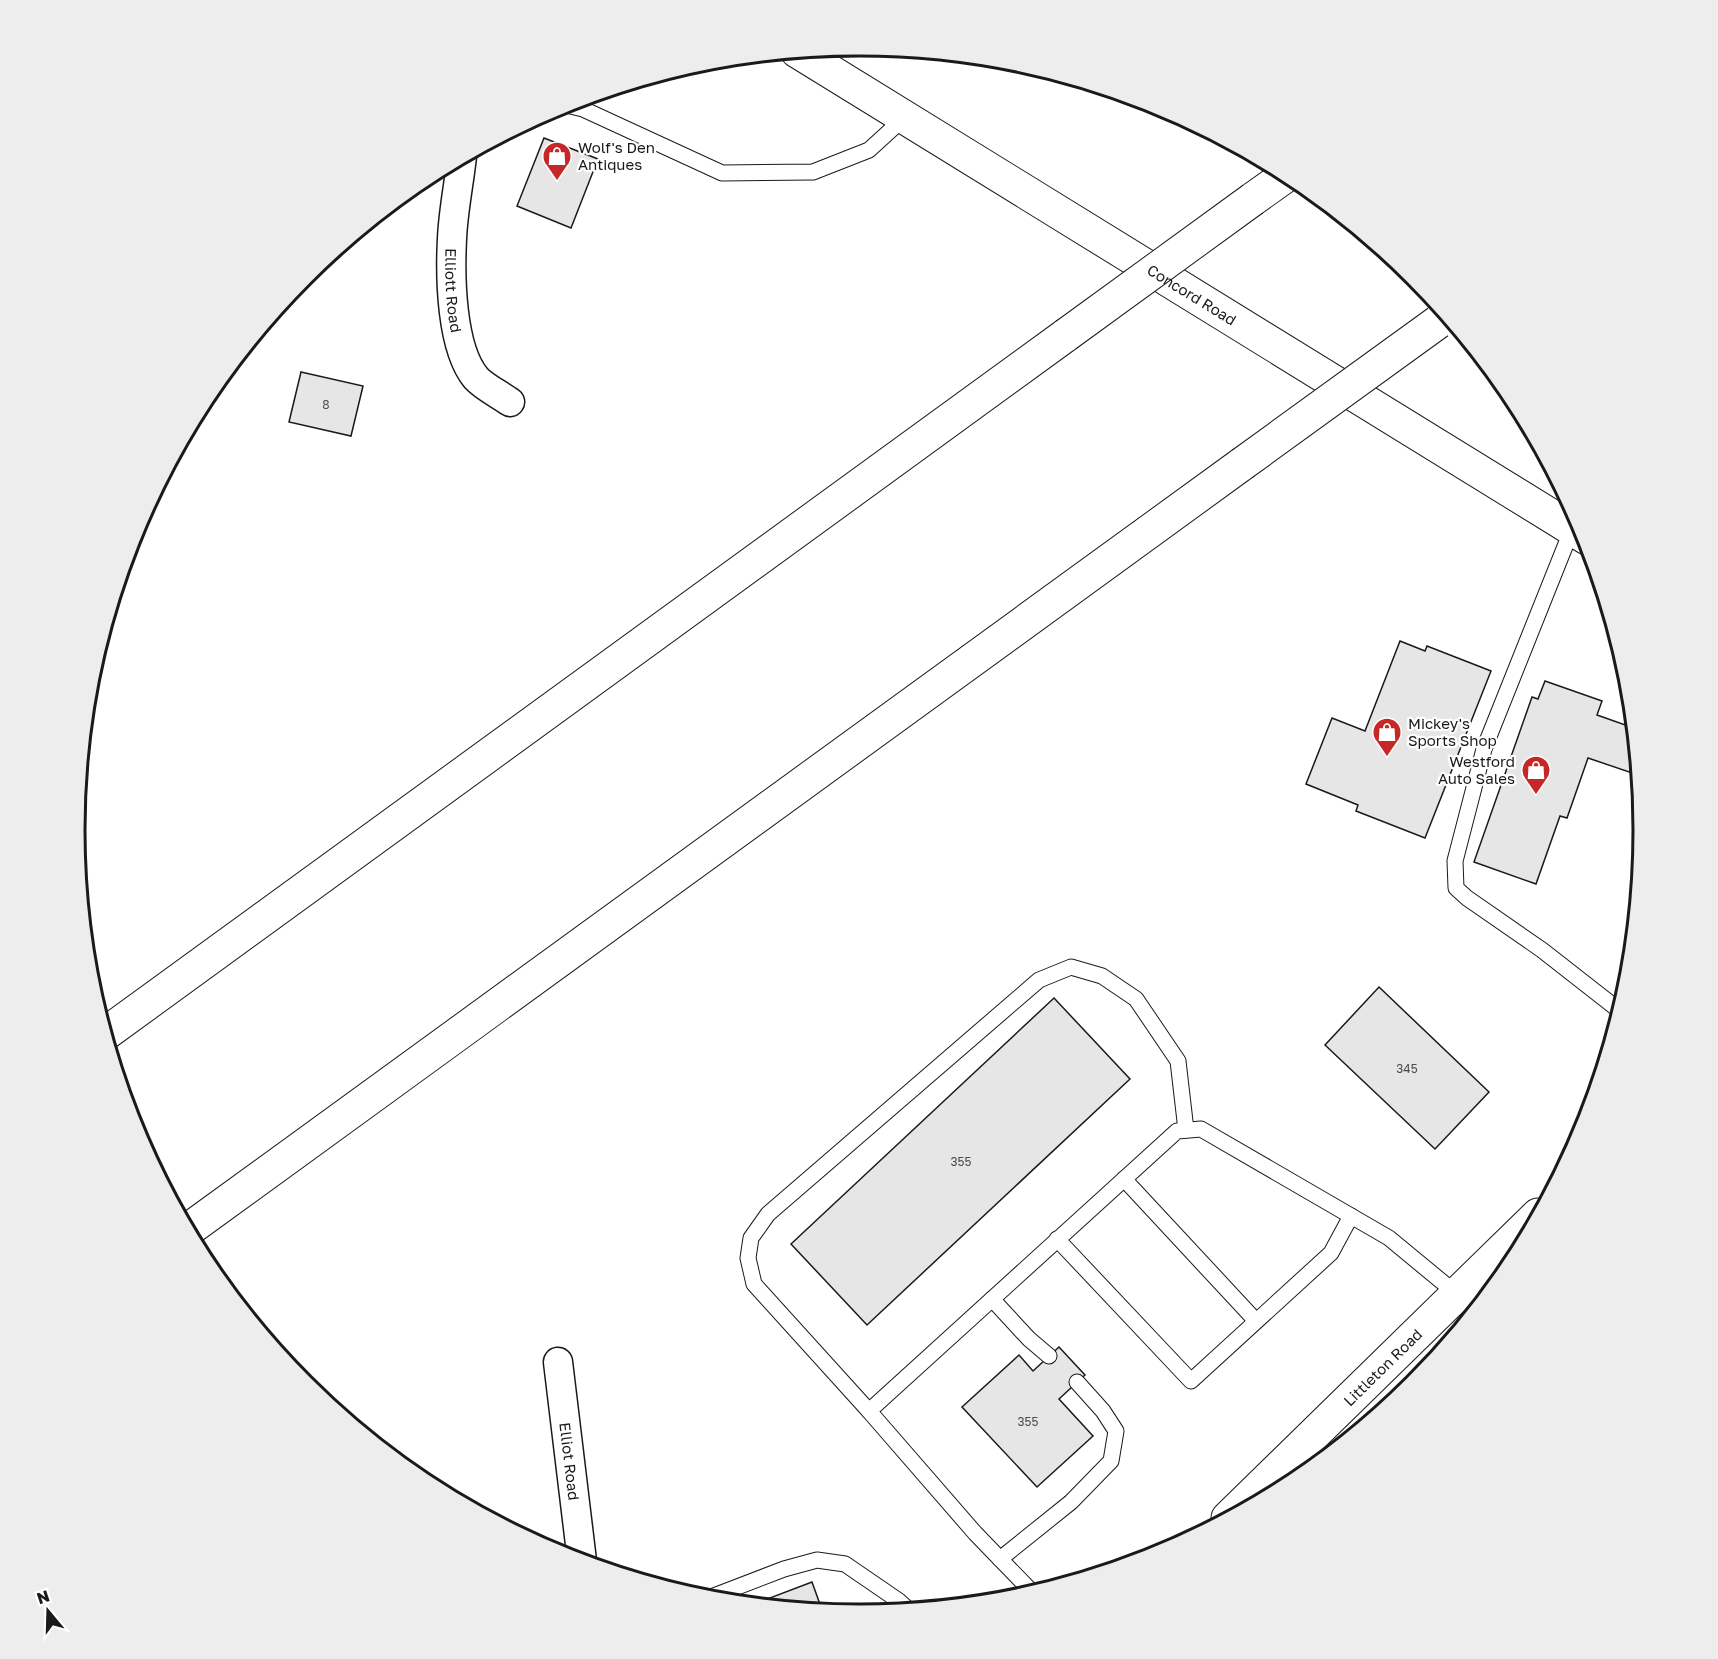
<svg xmlns="http://www.w3.org/2000/svg" width="1718" height="1659" font-family="'Golos Text',sans-serif">
<rect width="100%" height="100%" fill="#fff"/>
<g fill="#e6e6e6" stroke="#1a1a1a" stroke-width="1.5">
<path d="M544,138l54,21 -27,69 -54,-22z"/>
<path d="M301,372l62,14 -12,50 -62,-14z"/>
<path d="M1400,641l25,10 2,-5 64,25 -66,167 -69,-27 2,-6 -52,-21 26,-66 33,13z"/>
<path d="M1545,681l57,20 -5,14 37,13 4,47 -50,-17 -21,60 -7,-2 -24,68 -62,-22 58,-165 6,2z"/>
<path d="M1379,987l110,105 -54,57 -110,-104z"/>
<path d="M1054,998l76,81 -263,246 -76,-81z"/>
<path d="M1059,1347l26,28 -26,24 34,37 -56,51 -75,-80 57,-52 14,16z"/>
<path d="M812,1582l10,28 -68,-6z"/>
</g>
<g fill="none" stroke-linecap="round" stroke-linejoin="round">
<g stroke="#1a1a1a" stroke-width="17">
<g id="lane">
<path d="M562,104l21,5 139,64 91,-1 56,-22 35,-32"/>
<path d="M1572,529l-88,220 -29,112 1,27 11,10 75,52 78,61"/>
<path d="M1124,1179l132,142"/>
<path d="M1057,1239l134,142 140,-128 20,-37"/>
<path d="M992,1299l37,40 20,17"/>
<path d="M869,1411l-115,-127 -6,-26 3,-20 17,-24 271,-234 32,-13 31,9 34,23 42,62 8,69"/>
<path d="M1000,1559l71,-57 40,-41 5,-30 -13,-20 -26,-29"/>
<path d="M1033,1593l-58,-60 -106,-122 308,-280 24,-2 188,109 69,57"/>
<path d="M706,1599l78,-30 33,-9 28,4 54,37 9,8"/>
</g>
</g>
<g stroke="#1a1a1a" stroke-width="31">
<g id="street">
<path id="s1" d="M462,156c-3,28 -9,56 -10,83 -2,38 -1,109 24,139 8,9 23,16 34,24"/>
<path id="s2" d="M558,1362l24,199"/>
</g>
</g>
<g stroke="#1a1a1a" stroke-width="35">
<g id="secondary">
<path id="s3" d="M797,51l790,487"/>
</g>
</g>
<g stroke="#1a1a1a" stroke-width="35">
<g id="primary">
<path id="s4" d="M1228,1518l310,-303"/>
</g>
</g>
<g stroke="#1a1a1a" stroke-width="35">
<g id="highway">
<path d="M1253,199l35,-25"/>
<path d="M105,1034l961,-699"/>
<path d="M188,1230l1054,-766"/>
</g>
</g>
<use href="#lane" stroke="#fff" stroke-width="15"/>
<use href="#street" stroke="#fff" stroke-width="28"/>
<use href="#secondary" stroke="#fff" stroke-width="33"/>
<use href="#primary" stroke="#fff" stroke-width="33"/>
<use href="#highway" stroke="#fff" stroke-width="33"/>
<g stroke="#1a1a1a" stroke-width="35" stroke-linecap="butt">
<g id="highway-bridge">
<path d="M1066,335l187,-136"/>
<path d="M1242,464l196,-142"/>
</g>
</g>
<use href="#highway-bridge" stroke="#fff" stroke-width="33"/>
</g>
<defs>
<g id="shop-pin" transform="scale(1.5)"><path d="M0 17L-7.5 6A9.5 9.5 0 1 1 7.5 6Z" fill="#c62828" stroke="#fff"/><path d="M-5-2.5h2.3a2.7 3.5 0 0 1 5.4 0H5L5.5 6h-11ZM-1.5-2.5h3a1.5 2.3 0 0 0-3 0Z" fill="#fff"/></g>
</defs>
<g fill-rule="evenodd">
<use href="#shop-pin" x="557" y="156"/>
<use href="#shop-pin" x="1387" y="732"/>
<use href="#shop-pin" x="1536" y="770"/>
</g>
<g text-anchor="middle" dominant-baseline="central" stroke-width="4.5" stroke-linejoin="round" paint-order="stroke">
<g font-size="12" fill="#4d4d4d">
<text x="326" y="404">8</text>
<text x="1407" y="1068">345</text>
<text x="961" y="1161">355</text>
<text x="1028" y="1421">355</text>
</g>
<g font-size="15" fill="#1a1a1a" stroke="#fff" text-anchor="start">
<text x="578" y="147">Wolf's Den<tspan x="578" dy="17">Antiques</tspan></text>
<text x="1408" y="723">Mickey's<tspan x="1408" dy="17">Sports Shop</tspan></text>
<text x="1515" y="761" text-anchor="end">Westford<tspan x="1515" dy="17">Auto Sales</tspan></text>
</g>
<g font-size="15" fill="#1a1a1a" stroke="#fff">
<text stroke="none"><textPath href="#s1" startOffset="135">Elliott Road</textPath></text>
<text stroke="none"><textPath href="#s3" startOffset="464">Concord Road</textPath></text>
<text stroke="none"><textPath href="#s4" startOffset="216">Littleton Road</textPath></text>
<text stroke="none"><textPath href="#s2" startOffset="100">Elliot Road</textPath></text>
</g>
</g>
<path d="M0 0H1718V1659H0ZM85 830a774 774 0 1 1 1548 0a774 774 0 1 1-1548 0Z" fill="#ededed" fill-rule="evenodd"/>
<path fill="none" stroke="#1a1a1a" stroke-width="3" d="M85 830a774 774 0 1 1 1548 0a774 774 0 1 1-1548 0Z"/>
<g transform="translate(48 1611) rotate(341)" stroke="#ffffff" stroke-width="4.5" paint-order="stroke">
<path d="M0-4.5L10 22L0 15L-10 22Z" fill="#1a1a1a"/>
<text y="-9" font-size="16" font-weight="bold" text-anchor="middle" fill="#1a1a1a">N</text>
</g>
</svg>
